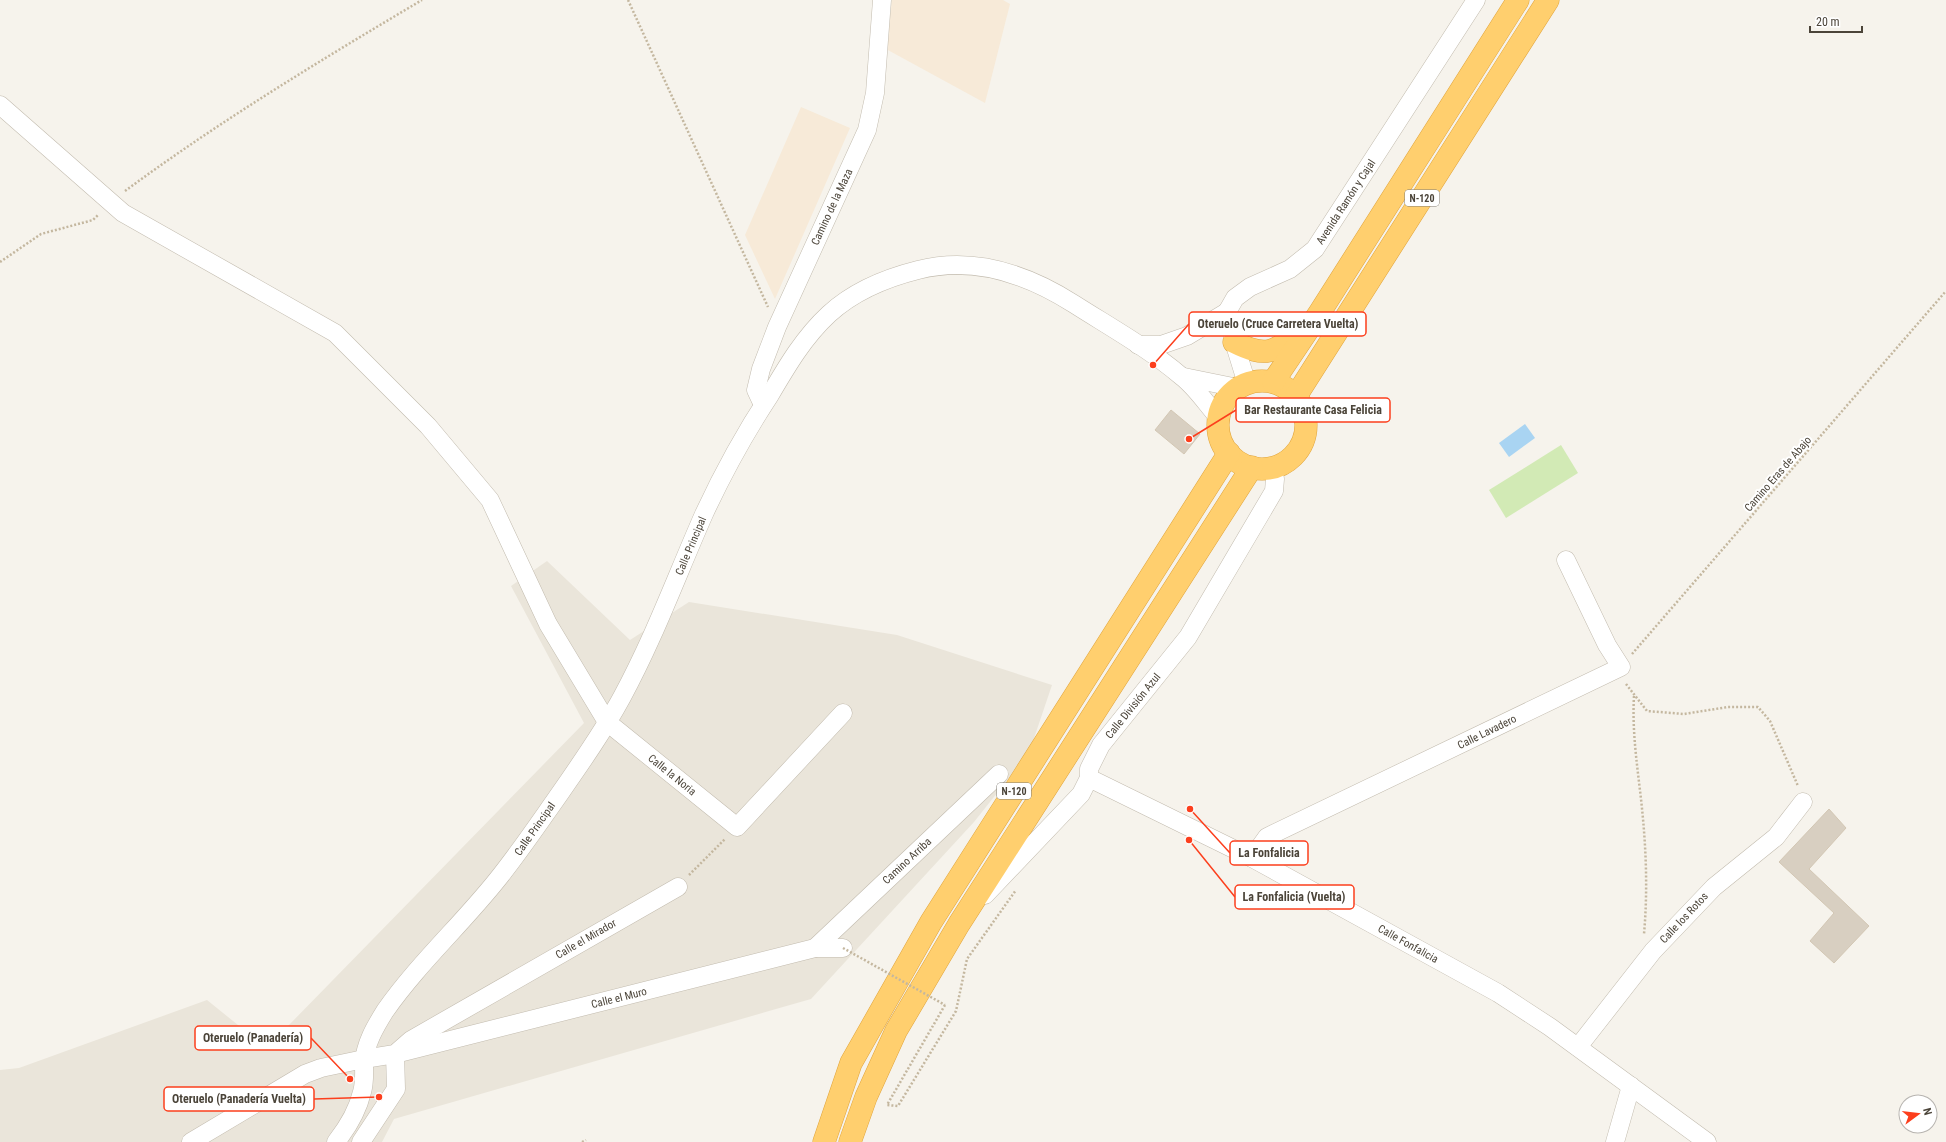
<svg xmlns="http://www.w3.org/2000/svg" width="1946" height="1142" font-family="'Roboto Condensed',sans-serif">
<rect width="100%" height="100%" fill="#f6f3ec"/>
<path fill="#eae5da" d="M547,561l83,79 59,-38 208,33 155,50 -23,68 -55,69 -163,177 -417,120 -12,23h-382v-72l19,-2 188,-68 52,42 30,-17 295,-302 -73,-137z"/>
<g fill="#f7ead8">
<path d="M892,0h111l7,4 -25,99 -99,-54z"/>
<path d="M801,107l49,21 -75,171 -30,-64z"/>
</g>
<path fill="#d2eab5" d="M1561,445l17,28 -72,45 -17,-28z"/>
<path fill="#a9d4f2" d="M1525,424l10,14 -26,19 -10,-14z"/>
<g fill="#d8cfc1" stroke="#d3c7b4">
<path d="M1171,410l29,24 -16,20 -29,-24z"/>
<path d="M1829,809l17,19 -37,41 60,57 -35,37 -24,-22 24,-28 -55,-51z"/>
</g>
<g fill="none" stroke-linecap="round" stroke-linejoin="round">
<g stroke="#c2bbae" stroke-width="19">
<g id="street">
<path d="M0,105l123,108 212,120 93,93 62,74 58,124 59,98 130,105 106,-114"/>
<path d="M1138,345h23l26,-9 40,-24"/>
<path d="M1184,377l54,11"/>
<path d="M1247,384l-13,-42 -7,-30 8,-14 15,-11 40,-18 25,-20 161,-249"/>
<path d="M763,405l-7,-15 5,-21 16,-42 90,-197 8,-37 7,-93"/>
<path d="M1089,778l163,80 246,135 52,34 157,115"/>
<path d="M1252,858l15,-21 354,-170 -14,-22 -41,-85"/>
<path d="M985,895l96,-101 8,-16v-9l12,-24 87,-108 86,-146 1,-12 -2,-11"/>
<path d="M815,948l184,-174"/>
<path d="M1578,1047l75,-96 61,-64 62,-50 27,-35"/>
<path d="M191,1142l114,-68 16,-6 43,-9 31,-5 16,-14 267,-153"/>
<path d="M336,1142c11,-14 22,-33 26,-50 3,-10 2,-19 2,-29 1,-19 11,-36 21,-52 33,-47 76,-86 112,-131 21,-26 40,-54 59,-81 23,-33 47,-67 66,-102 32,-59 55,-122 82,-183 19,-41 41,-81 66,-119 17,-29 34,-58 59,-81 25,-23 57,-36 89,-44 55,-14 109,4 156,34 36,23 74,44 107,72 15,11 26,29 38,42"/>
<path d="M361,1142l35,-53 -1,-35 420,-106h28"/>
<path d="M1615,1142l16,-56"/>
</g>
</g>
<g stroke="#e0a43c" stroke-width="23">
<g id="highway">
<path d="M1234,342c32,16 40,11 67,-11"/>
<circle cx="1262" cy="425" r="44"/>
<path d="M1273,382l47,-70 198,-312"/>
<path d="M1296,396l252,-396"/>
<path d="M824,1142l27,-79 80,-141 298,-469"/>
<path d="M850,1142l16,-45 30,-66 63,-107 293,-457"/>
</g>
</g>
<g stroke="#c4b79f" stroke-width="2.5" stroke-dasharray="2 2" stroke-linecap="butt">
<path d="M628,0l140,307"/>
<path d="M125,191c95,-70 196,-131 297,-191"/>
<path d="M0,262l41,-28 52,-14 6,-6"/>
<path d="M1632,654l314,-363"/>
<path d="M1626,684l21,27 37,3 44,-7h30l12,14 28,65"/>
<path d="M1634,696c-2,35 3,68 7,103 5,45 7,90 3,135"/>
<path d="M689,875l36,-36"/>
<path d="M945,1005l-58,100 11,1 58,-95 11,-52 49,-69"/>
<path d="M582,1142l4,-2"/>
</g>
<use href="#street" stroke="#fff" stroke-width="18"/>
<use href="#highway" stroke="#ffcf6e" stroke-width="22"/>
<path stroke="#c4b79f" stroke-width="2.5" stroke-dasharray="2 2" stroke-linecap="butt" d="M843,948l102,57"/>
</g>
<g text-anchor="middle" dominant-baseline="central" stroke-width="4" stroke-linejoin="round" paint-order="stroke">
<g fill="#fff" stroke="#817c74" stroke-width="1">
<rect x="1405" y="190" width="34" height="16" rx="3"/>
<rect x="997" y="783" width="34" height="16" rx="3"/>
</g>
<g font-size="10" font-weight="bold" fill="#4b4439">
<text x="1422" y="198">N-120</text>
<text x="1014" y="791">N-120</text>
</g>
<g font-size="11" fill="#4b4439" stroke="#fff">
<text transform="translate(1346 202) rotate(-57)">Avenida Ramón y Cajal</text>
<text transform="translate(832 207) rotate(-65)">Camino de la Maza</text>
<text transform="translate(1778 474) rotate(-49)">Camino Eras de Abajo</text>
<text transform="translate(691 546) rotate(-67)">Calle Principal</text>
<text transform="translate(1133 706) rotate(-51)">Calle División Azul</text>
<text transform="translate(1487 732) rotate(-26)">Calle Lavadero</text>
<text transform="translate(672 775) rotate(39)">Calle la Noria</text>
<text transform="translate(535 829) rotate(-55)">Calle Principal</text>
<text transform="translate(907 861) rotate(-43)">Camino Arriba</text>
<text transform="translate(1684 918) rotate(-47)">Calle los Rotos</text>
<text transform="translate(586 939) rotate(-30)">Calle el Mirador</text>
<text transform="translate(1408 944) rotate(29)">Calle Fonfalicia</text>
<text transform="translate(619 998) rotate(-14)">Calle el Muro</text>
</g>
</g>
<path fill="none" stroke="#fc3f1d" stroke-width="1.5" d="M1153 365L1189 324M1189 439L1236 410M1190 809L1230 853M1189 840L1235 897M350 1079L311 1038M379 1097L314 1099"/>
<g fill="#fc3f1d" stroke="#fff" stroke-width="1.5">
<circle cx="1153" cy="365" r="4"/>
<circle cx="1189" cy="439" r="4"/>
<circle cx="1190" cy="809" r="4"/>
<circle cx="1189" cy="840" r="4"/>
<circle cx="350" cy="1079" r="4"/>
<circle cx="379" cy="1097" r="4"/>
</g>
<g fill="#fff" stroke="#fc3f1d" stroke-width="1.5">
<rect x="1189" y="312" width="177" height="24" rx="4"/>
<rect x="1236" y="398" width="154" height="24" rx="4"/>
<rect x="1230" y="841" width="78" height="24" rx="4"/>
<rect x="1235" y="885" width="119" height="24" rx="4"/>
<rect x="195" y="1026" width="116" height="24" rx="4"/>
<rect x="164" y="1087" width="150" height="24" rx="4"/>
</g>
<g font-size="12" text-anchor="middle" font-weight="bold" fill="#4b4439">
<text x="1278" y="328">Oteruelo (Cruce Carretera Vuelta)</text>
<text x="1313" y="414">Bar Restaurante Casa Felicia</text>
<text x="1269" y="857">La Fonfalicia</text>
<text x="1294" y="901">La Fonfalicia (Vuelta)</text>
<text x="253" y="1042">Oteruelo (Panadería)</text>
<text x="239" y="1103">Oteruelo (Panadería Vuelta)</text>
</g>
<g transform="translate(1918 1114) rotate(75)"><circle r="19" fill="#ffffff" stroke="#b7b4b0"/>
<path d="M0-3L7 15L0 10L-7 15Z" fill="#fc3f1d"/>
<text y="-6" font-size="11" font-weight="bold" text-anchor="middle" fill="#4b4439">N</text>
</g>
<path d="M1810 26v6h52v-6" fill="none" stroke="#4b4439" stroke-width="2"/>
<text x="1816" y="26" font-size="12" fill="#4b4439" stroke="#ffffff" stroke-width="3" paint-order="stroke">20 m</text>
</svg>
